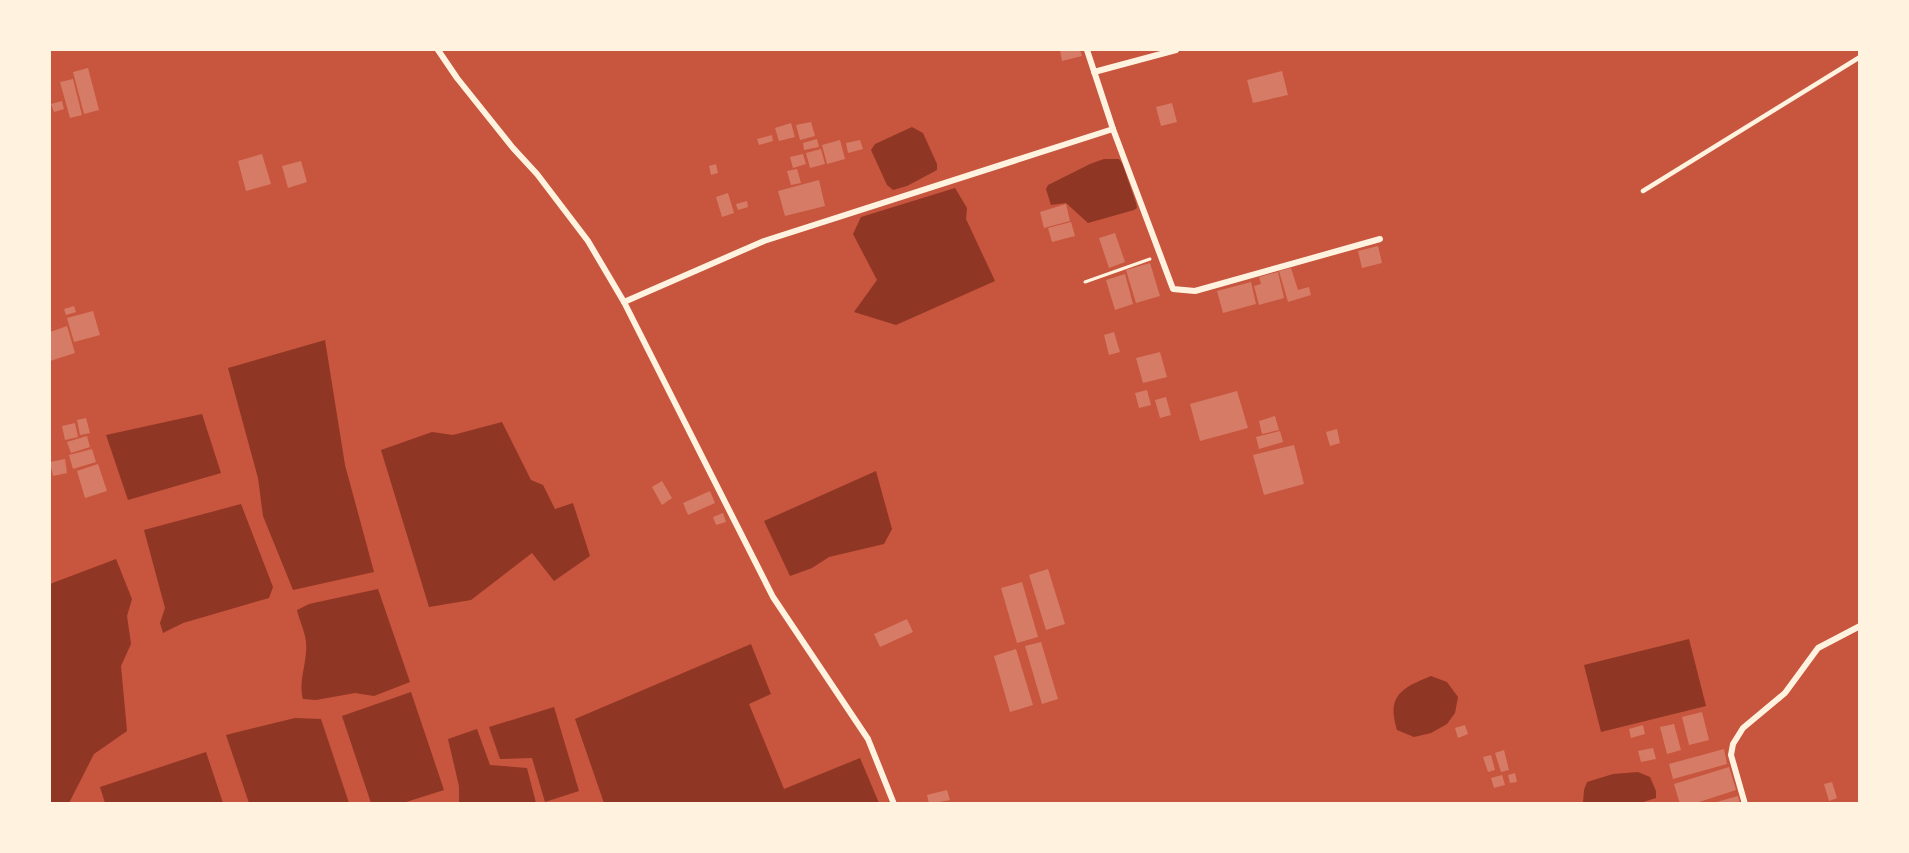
<svg xmlns="http://www.w3.org/2000/svg" width="1909" height="853" font-family="Montserrat,sans-serif">
<rect width="100%" height="100%" fill="#c8553d"/>
<g fill="#8f3625">
<path d="M912,127l11,6 14,31v6l-30,16 -14,4 -6,-5 -16,-35 4,-6z"/>
<path d="M1104,159h15l3,4 14,40 1,5 -3,2 -46,13 -22,-20 -15,2 -5,-16 2,-4 42,-21z"/>
<path d="M955,188l12,20 -1,11 29,62 -99,44 -42,-13 23,-32 -24,-46 8,-17z"/>
<path d="M325,340l20,125 29,107 -81,18 -30,-74 -5,-38 -30,-110z"/>
<path d="M202,414l19,59 -93,27 -22,-65z"/>
<path d="M502,422l29,58 12,5 12,24 18,-6 17,53 -36,25 -22,-28 -61,47 -42,7 -48,-157 51,-18 21,3z"/>
<path d="M876,471l16,58 -8,15 -55,13 -17,11 -22,8 -26,-55z"/>
<path d="M241,504l32,83 -4,11 -86,25 -20,10 -3,-10 5,-15 -21,-78z"/>
<path d="M116,559l16,40 -5,17 4,28 -10,22 6,65 -33,23 -25,49h-19v-219z"/>
<path d="M378,589l32,93 -36,14 -19,-3 -39,7 -13,-1c-5,-19 5,-38 3,-57 -1,-11 -7,-22 -9,-32l12,-6z"/>
<path d="M1689,639l17,67 -105,26 -17,-67z"/>
<path d="M751,644l20,50 -22,10 35,85 76,-31 19,45h-275l-29,-84z"/>
<path d="M1431,676l16,6 11,15 -3,16 -8,11 -16,9 -17,4 -17,-7c-11,-35 5,-42 34,-54z"/>
<path d="M411,692l33,98 -41,13h-32l-29,-87z"/>
<path d="M554,707l25,84 -34,11 -13,-44 -32,1 -11,-32z"/>
<path d="M295,718l26,1 28,84h-100l-23,-68z"/>
<path d="M477,729l13,36 37,3 9,35h-77v-17l-11,-47z"/>
<path d="M206,752l17,51h-118l-5,-16z"/>
<path d="M1638,772l12,5 6,14v7l-16,5h-57l1,-13 3,-8 26,-8z"/>
</g>
<g fill="#d67c66">
<path d="M1060,50h20l2,6 -20,5z"/>
<path d="M88,68l11,42 -15,4 -11,-42z"/>
<path d="M1282,71l6,24 -35,8 -6,-23z"/>
<path d="M73,79l9,36 -12,3 -10,-36z"/>
<path d="M62,101l2,8 -10,3 -3,-8z"/>
<path d="M1172,103l5,19 -16,4 -5,-19z"/>
<path d="M811,122l4,14 -15,4 -4,-15z"/>
<path d="M791,123l4,14 -16,4 -4,-13z"/>
<path d="M772,135l1,6 -14,4 -2,-6z"/>
<path d="M817,139l2,8 -15,3 -1,-7z"/>
<path d="M840,140l5,19 -18,5 -5,-19z"/>
<path d="M860,140l3,9 -15,4 -2,-10z"/>
<path d="M821,149l4,15 -15,4 -4,-15z"/>
<path d="M262,154l9,30 -25,7 -8,-30z"/>
<path d="M803,154l3,10 -13,4 -3,-11z"/>
<path d="M301,161l6,21 -19,6 -6,-22z"/>
<path d="M716,164l2,9 -7,2 -2,-9z"/>
<path d="M797,169l4,14 -10,2 -4,-14z"/>
<path d="M819,180l6,26 -40,10 -7,-25z"/>
<path d="M728,193l6,20 -12,4 -6,-20z"/>
<path d="M747,201l1,6 -10,3 -2,-6z"/>
<path d="M1066,204l4,17 -26,7 -4,-16z"/>
<path d="M1071,222l4,14 -23,6 -4,-14z"/>
<path d="M1115,233l10,29 -16,6 -10,-30z"/>
<path d="M1378,246l4,17 -20,5 -4,-17z"/>
<path d="M1150,263l10,33 -24,7 -10,-33z"/>
<path d="M1291,268l7,22 11,-3 2,8 -23,7 -9,-31z"/>
<path d="M1278,272l6,26 -25,7 -5,-19 7,-2 -2,-7z"/>
<path d="M1125,274l8,30 -18,6 -9,-30z"/>
<path d="M1251,282l5,22 -33,9 -6,-22z"/>
<path d="M74,306l2,6 -10,3 -2,-6z"/>
<path d="M93,311l7,24 -26,7 -7,-24z"/>
<path d="M67,326l8,27 -25,8v-29z"/>
<path d="M1114,332l6,20 -11,3 -5,-20z"/>
<path d="M1160,352l7,25 -24,6 -7,-25z"/>
<path d="M1147,390l4,15 -12,3 -4,-15z"/>
<path d="M1237,391l11,37 -48,13 -10,-37z"/>
<path d="M1166,397l5,18 -11,3 -5,-18z"/>
<path d="M1275,416l4,14 -17,4 -3,-13z"/>
<path d="M86,418l4,15 -10,2 -3,-15z"/>
<path d="M75,423l3,14 -13,3 -3,-14z"/>
<path d="M1337,429l3,14 -10,3 -4,-14z"/>
<path d="M1280,431l3,11 -24,7 -3,-12z"/>
<path d="M87,436l3,11 -19,6 -4,-11z"/>
<path d="M1294,445l10,39 -40,11 -11,-40z"/>
<path d="M92,449l4,13 -23,7 -4,-14z"/>
<path d="M65,459l2,14 -14,3 -3,-14z"/>
<path d="M98,464l9,27 -22,7 -8,-27z"/>
<path d="M662,481l10,17 -10,7 -10,-18z"/>
<path d="M710,491l5,12 -27,12 -5,-12z"/>
<path d="M723,513l3,9 -10,3 -3,-8z"/>
<path d="M1048,569l17,55 -19,6 -17,-55z"/>
<path d="M1022,582l16,55 -21,6 -16,-55z"/>
<path d="M907,619l6,13 -33,15 -6,-13z"/>
<path d="M1041,642l17,57 -16,5 -17,-58z"/>
<path d="M1016,649l17,56 -23,7 -16,-56z"/>
<path d="M1702,712l7,28 -20,5 -7,-28z"/>
<path d="M1674,724l7,26 -14,4 -7,-27z"/>
<path d="M1465,725l3,9 -10,4 -3,-10z"/>
<path d="M1643,725l2,9 -14,4 -2,-9z"/>
<path d="M1653,748l3,11 -15,3 -3,-11z"/>
<path d="M1724,749l3,15 -54,15 -4,-15z"/>
<path d="M1504,750l5,20 -8,2 -6,-19z"/>
<path d="M1491,755l4,15 -7,2 -5,-15z"/>
<path d="M1729,767l7,23 -43,14h-13l-6,-20z"/>
<path d="M1515,773l2,9 -7,1 -2,-8z"/>
<path d="M1502,775l3,10 -11,3 -3,-10z"/>
<path d="M1832,782l5,16 -8,3 -5,-17z"/>
<path d="M947,790l3,10 -21,4 -2,-9z"/>
<path d="M1738,796l2,8h-27v-1z"/>
</g>
<g fill="none" stroke-linecap="round" stroke-linejoin="round">
<path stroke="#fff3e0" stroke-width="3" d="M1085,282l65,-23"/>
<path stroke="#fff3e0" stroke-width="4.5" d="M1643,191l217,-134"/>
<g stroke="#fff3e0" stroke-width="6">
<path d="M438,50l19,28 56,70 24,26 51,67 36,61 149,295 95,142 26,65"/>
<path d="M1087,50l26,79"/>
<path d="M1094,72l82,-22"/>
<path d="M624,302l140,-61 349,-112 60,160 22,2 185,-52"/>
<path d="M1745,804l-14,-49 2,-11 10,-16 42,-35 33,-45 42,-22"/>
</g>
</g>
<rect width="1909" height="853" fill="none" stroke="#fff3e0" stroke-width="102"/>
</svg>
